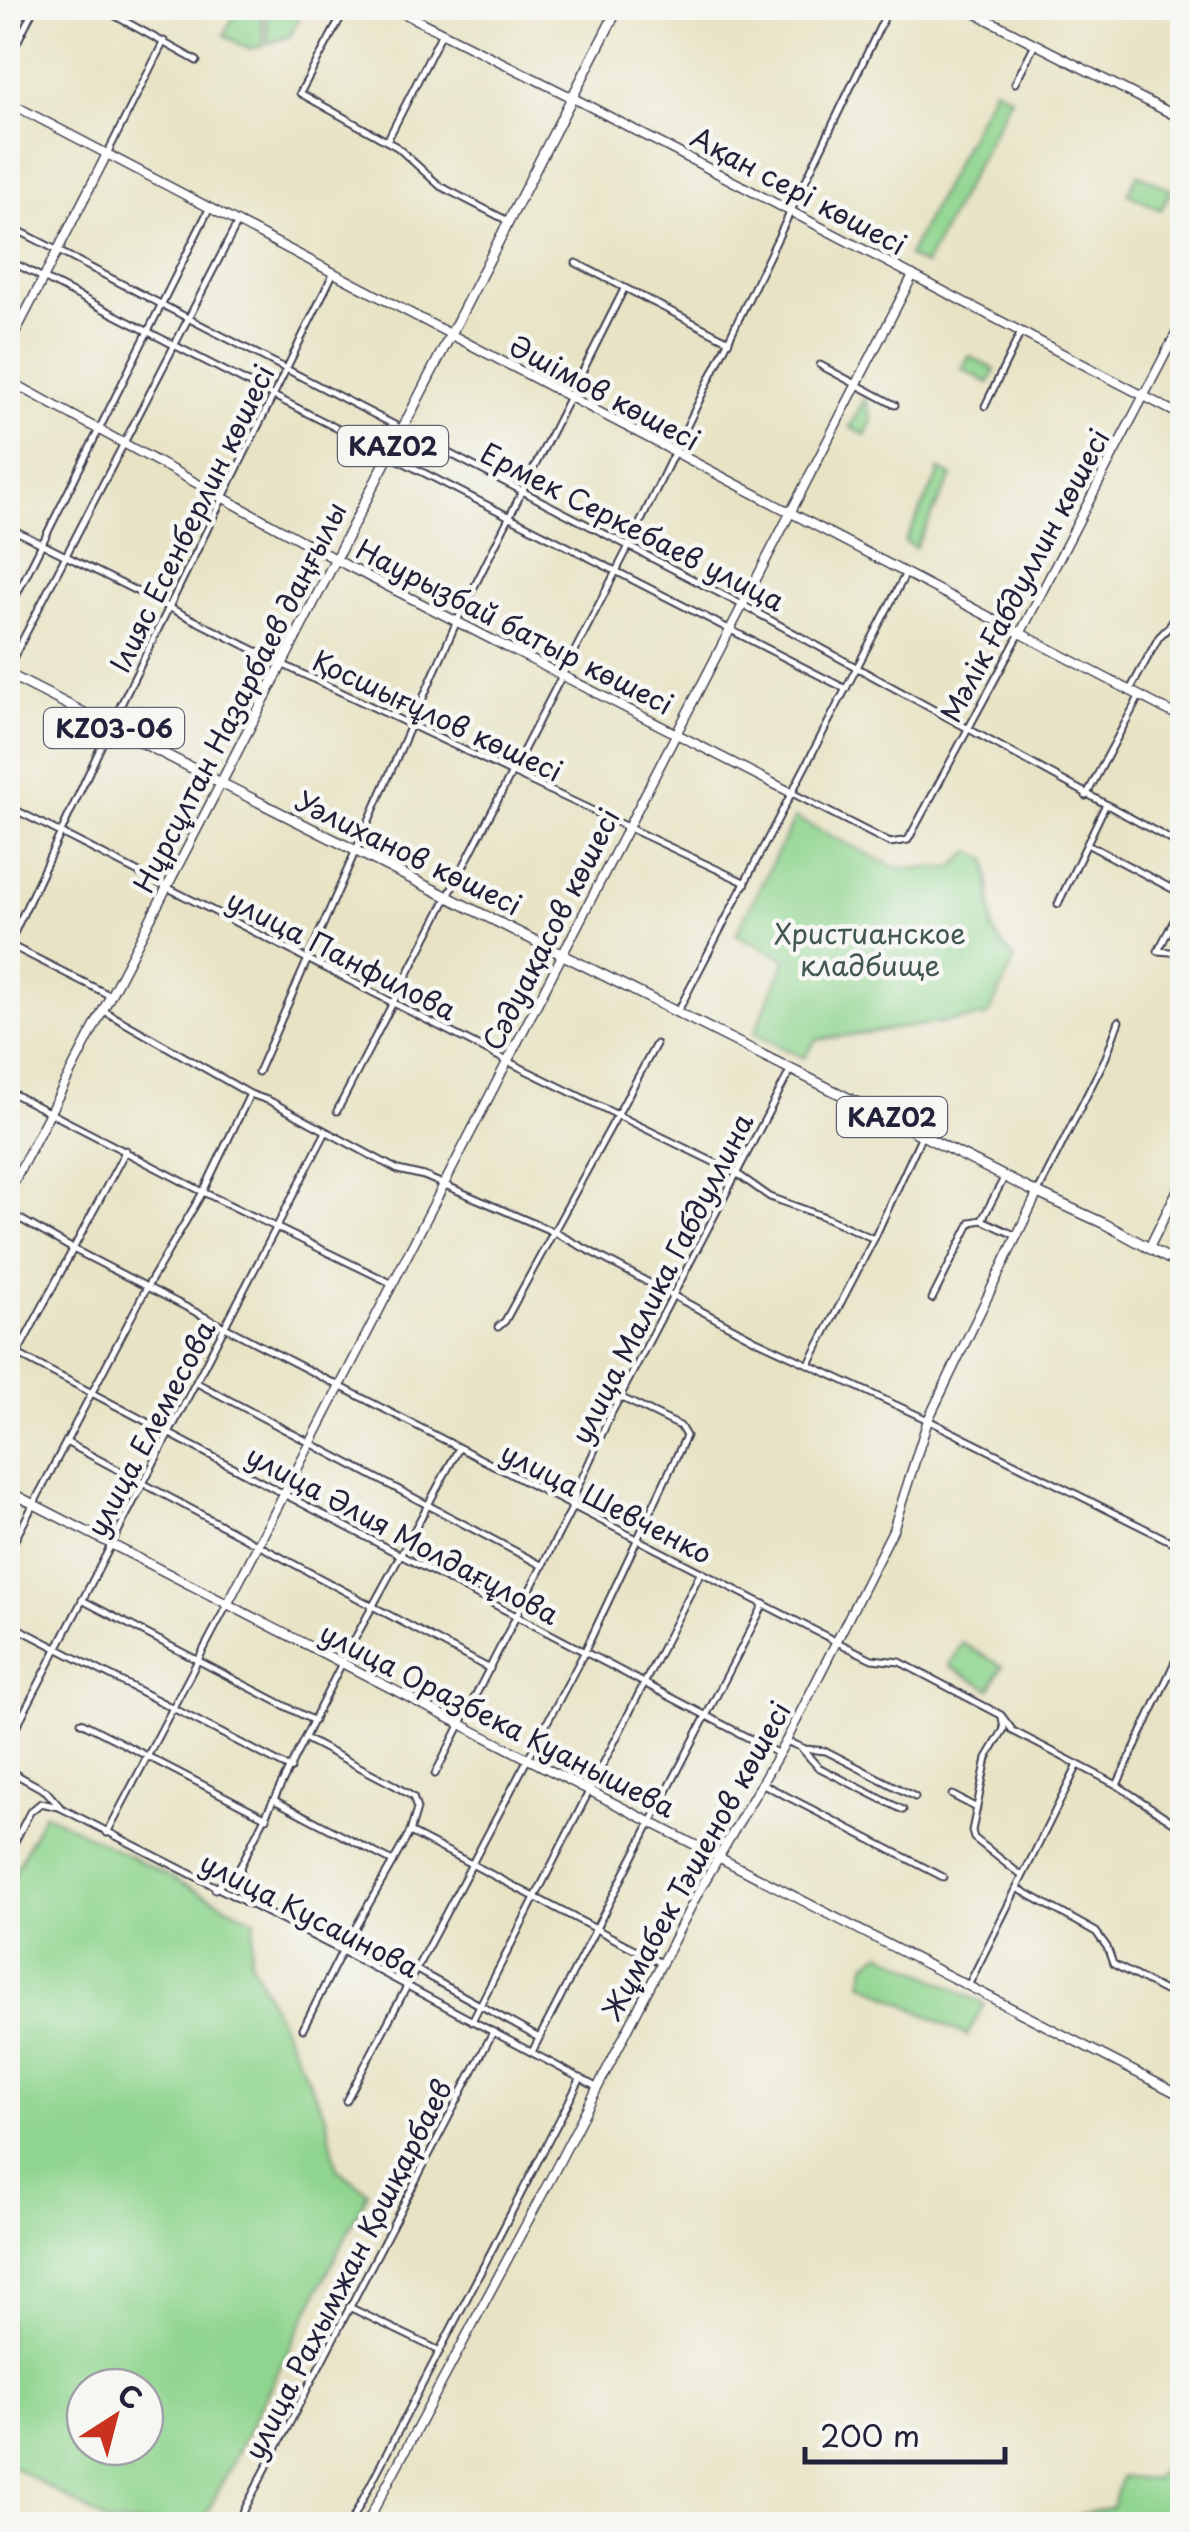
<svg xmlns="http://www.w3.org/2000/svg" width="1190" height="2532" font-family="'Playpen Sans',sans-serif">
<rect width="100%" height="100%" fill="#f6f6f2"/>
<filter id="ink" filterUnits="userSpaceOnUse"><feTurbulence type="fractalNoise" baseFrequency=".01" numOctaves="2"/><feDisplacementMap in="SourceGraphic" scale="20" xChannelSelector="R" yChannelSelector="G"/><feConvolveMatrix kernelMatrix="1 2 1 2 8 2 1 2 1" color-interpolation-filters="sRGB"/></filter>
<filter id="wash" filterUnits="userSpaceOnUse"><feTurbulence type="fractalNoise" baseFrequency=".0048" numOctaves="4" result="noise"/><feDisplacementMap in="SourceGraphic" scale="40" xChannelSelector="R" yChannelSelector="G"/><feGaussianBlur stdDeviation="2.25" result="paint"/><feColorMatrix in="noise" values="0 0 0 0 0 0 0 0 0 0 0 0 0 0 0 0 0 1.4 0 .05"/><feComposite in="paint" operator="in"/></filter>
<g filter="url(#wash)">
<rect width="100%" height="100%" fill="#e8e3c4"/>
<g fill="#90d58f" stroke="#597c65" stroke-width="2.5" fill-rule="evenodd">
<path d="M238,8h22l5,37 -17,4 -24,-14z"/>
<path d="M265,8h39l-14,28 -21,7z"/>
<path d="M994,88l17,9 -86,168 -17,-9z"/>
<path d="M1138,174l33,16 -10,20 -33,-16z"/>
<path d="M969,356l26,14 -6,13 -27,-14z"/>
<path d="M865,398l7,23 -7,14 -15,-8z"/>
<path d="M938,469l14,7 -37,72 -10,-6 34,-68z"/>
<path d="M795,818l101,50h56l19,-17 17,9 5,72 22,28 -27,56 -172,24 -12,18 -50,-24 32,-74 -50,-26z"/>
<path d="M962,1643l40,23 -12,23 -41,-23z"/>
<path d="M44,1813l211,107 -5,40 76,157 11,52 31,23 -163,325 -9,7h-86l-102,-61v-577zM85,2387h60v60h-60z"/>
<path d="M881,1952l103,52 -17,32 -105,-54 5,-19z"/>
<path d="M1182,2453v71h-139l69,-17 10,-31 32,4 22,-26z"/>
</g>
</g>
<g filter="url(#ink)">
<g fill="none" stroke-linecap="round" stroke-linejoin="round">
<g stroke="#403f50" stroke-width="9">
<g id="minor">
<path d="M101,8l96,53"/>
<path d="M346,8l-46,85 97,54 43,39 68,35"/>
<path d="M8,61l26,-53"/>
<path d="M1015,83l20,-39"/>
<path d="M387,141l55,-108"/>
<path d="M107,154l57,-113"/>
<path d="M8,225l744,385 430,236"/>
<path d="M8,260l838,429"/>
<path d="M576,263l153,78"/>
<path d="M820,365l75,40"/>
<path d="M985,406l36,-74"/>
<path d="M8,527l284,142 454,214"/>
<path d="M8,612l201,-403"/>
<path d="M8,668l229,-444"/>
<path d="M1130,690l29,-53 10,-10 13,-24"/>
<path d="M792,793l98,50 18,-3 111,-205"/>
<path d="M1086,796l53,-99"/>
<path d="M8,806l499,255 229,112 34,24 55,20 49,22"/>
<path d="M1087,844l95,50"/>
<path d="M1058,904l47,-98"/>
<path d="M1182,905l-24,46 24,2"/>
<path d="M8,944l103,52"/>
<path d="M9,944l101,-217 223,-453"/>
<path d="M104,1011l146,83 20,7 128,69 26,6 132,57 198,106 174,81 254,127"/>
<path d="M678,1011l227,-436"/>
<path d="M258,1072l199,-451 167,-332"/>
<path d="M8,1091l195,101 190,92"/>
<path d="M337,1111l291,-563 261,-540"/>
<path d="M1038,1192l68,-135 13,-36"/>
<path d="M8,1212l65,37 764,393 35,17 28,3 101,53 12,16 104,54 65,43"/>
<path d="M982,1220l22,-42"/>
<path d="M932,1299l39,-77 11,-2 35,16"/>
<path d="M498,1327l7,-6 151,-277"/>
<path d="M8,1349l771,405"/>
<path d="M809,1364l65,-125 48,-104"/>
<path d="M8,1371l118,-221"/>
<path d="M197,1383l346,183"/>
<path d="M66,1442l424,227"/>
<path d="M8,1553l139,-266 56,-95 47,-98"/>
<path d="M82,1600l232,121"/>
<path d="M8,1623l283,146"/>
<path d="M1002,1717l2,12 -17,29 -15,73 2,7 48,38"/>
<path d="M81,1722l186,96"/>
<path d="M786,1741l19,8 21,2 89,46"/>
<path d="M8,1743l318,-611"/>
<path d="M802,1749l16,18 85,43"/>
<path d="M8,1770l38,21 15,17 281,143 256,137"/>
<path d="M435,1774l138,-268 4,-17 34,-75 180,-345"/>
<path d="M763,1784l180,93"/>
<path d="M1117,1785l65,-138"/>
<path d="M952,1795l23,12"/>
<path d="M276,1801l117,61"/>
<path d="M410,1832l251,131"/>
<path d="M107,1833l120,-228"/>
<path d="M8,1855l22,-43 11,-9 17,4"/>
<path d="M240,1867l6,36"/>
<path d="M1017,1888l79,44 11,15 6,17 69,36"/>
<path d="M215,1889l25,-22 106,-212 113,-207"/>
<path d="M352,1934l187,104"/>
<path d="M968,1986l110,-221"/>
<path d="M472,2021l229,-449"/>
<path d="M303,2029l39,-78 68,-119 7,-23 -4,-12 -19,-12 -88,-46"/>
<path d="M532,2052l232,-448"/>
<path d="M346,2101l238,-448 102,-217 -6,-10 -60,-29"/>
<path d="M349,2307l91,44"/>
<path d="M237,2524l256,-492"/>
<path d="M350,2524l231,-446"/>
</g>
</g>
<g stroke="#403f50" stroke-width="11">
<g id="tertiary">
<path d="M393,8l192,96 597,312"/>
<path d="M965,8l217,111"/>
<path d="M8,102l1174,616"/>
<path d="M8,347l98,-191"/>
<path d="M8,380l338,185 446,228"/>
<path d="M1020,634l162,-312"/>
<path d="M8,1193l213,-410"/>
<path d="M1149,1248l33,-67"/>
<path d="M8,1491l1174,605"/>
<path d="M227,1605l686,-1330"/>
</g>
</g>
<g stroke="#403f50" stroke-width="11">
<path id="secondary" d="M366,2524l187,-350 146,-283 87,-150 107,-211 35,-110 110,-228"/>
</g>
<g stroke="#403f50" stroke-width="12">
<path id="primary" d="M8,674l213,109"/>
</g>
<g stroke="#403f50" stroke-width="12">
<path id="trunk" d="M618,8l-397,775 808,406 76,35 77,42"/>
</g>
<use href="#minor" stroke="#fff" stroke-width="5"/>
<use href="#tertiary" stroke="#fff" stroke-width="8"/>
<use href="#secondary" stroke="#fff" stroke-width="8"/>
<use href="#primary" stroke="#fff" stroke-width="9"/>
<use href="#trunk" stroke="#fff" stroke-width="9"/>
</g>
</g>
<g text-anchor="middle" dominant-baseline="central" stroke-width="9" stroke-linejoin="round" paint-order="stroke">
<g fill="#f6f6f2" stroke="#626272" stroke-width="2.5">
<rect x="338" y="426" width="110" height="40" rx="8"/>
<rect x="44" y="708" width="140" height="40" rx="8"/>
<rect x="837" y="1097" width="110" height="40" rx="8"/>
</g>
<g font-size="25" font-weight="bold" fill="#22223b">
<text x="393" y="446">KАZ02</text>
<text x="114" y="728">KZ03-06</text>
<text x="892" y="1117">KАZ02</text>
</g>
<g font-size="28" fill="#22223b" stroke="#f6f6f2">
<text transform="translate(799 190) rotate(28)">Ақан сері көшесі</text>
<text transform="translate(605 392) rotate(28)">Әшімов көшесі</text>
<text transform="translate(191 518) rotate(-64)">Ілияс Есенберлин көшесі</text>
<text transform="translate(633 526) rotate(27)">Ермек Серкебаев улица</text>
<text transform="translate(1024 575) rotate(-62)">Мәлік Ғабдуллин көшесі</text>
<text transform="translate(515 626) rotate(27)">Наурызбай батыр көшесі</text>
<text transform="translate(239 697) rotate(-63)">Нұрсұлтан Назарбаев даңғылы</text>
<text transform="translate(438 715) rotate(25)">Қосшығұлов көшесі</text>
<text transform="translate(409 852) rotate(26)">Уәлиханов көшесі</text>
<text transform="translate(550 929) rotate(-63)">Сәдуақасов көшесі</text>
<text transform="translate(342 954) rotate(27)">улица Панфилова</text>
<text transform="translate(661 1278) rotate(-63)">улица Малика Габдуллина</text>
<text transform="translate(150 1428) rotate(-62)">улица Елемесова</text>
<text transform="translate(607 1502) rotate(27)">улица Шевченко</text>
<text transform="translate(403 1534) rotate(28)">улица Әлия Молдағұлова</text>
<text transform="translate(498 1719) rotate(27)">улица Оразбека Куанышева</text>
<text transform="translate(695 1860) rotate(-61)">Жұмабек Тәшенов көшесі</text>
<text transform="translate(310 1914) rotate(27)">улица Кусаинова</text>
<text transform="translate(347 2269) rotate(-63)">улица Рахымжан Қошқарбаев</text>
</g>
<g font-size="28" fill="#435854" stroke="#f6f6f2">
<text x="870" y="932">Христианское<tspan x="870" dy="32">кладбище</tspan></text>
</g>
</g>
<rect width="1190" height="2532" fill="none" stroke="#f6f6f2" stroke-width="40"/>
<g transform="translate(115 2417) rotate(36)"><circle r="48" fill="#f6f6f2" stroke="#a1a1a9" stroke-width="2.5"/>
<path d="M0-8L18 38L0 25L-18 38Z" fill="#c8321e"/>
<text y="-15" font-size="28" font-weight="bold" text-anchor="middle" fill="#22223b">С</text>
</g>
<path d="M805 2447v15h200v-15" fill="none" stroke="#22223b" stroke-width="5"/>
<text x="820" y="2447" font-size="30" fill="#22223b" stroke="#f6f6f2" stroke-width="8" paint-order="stroke">200 m</text>
</svg>
